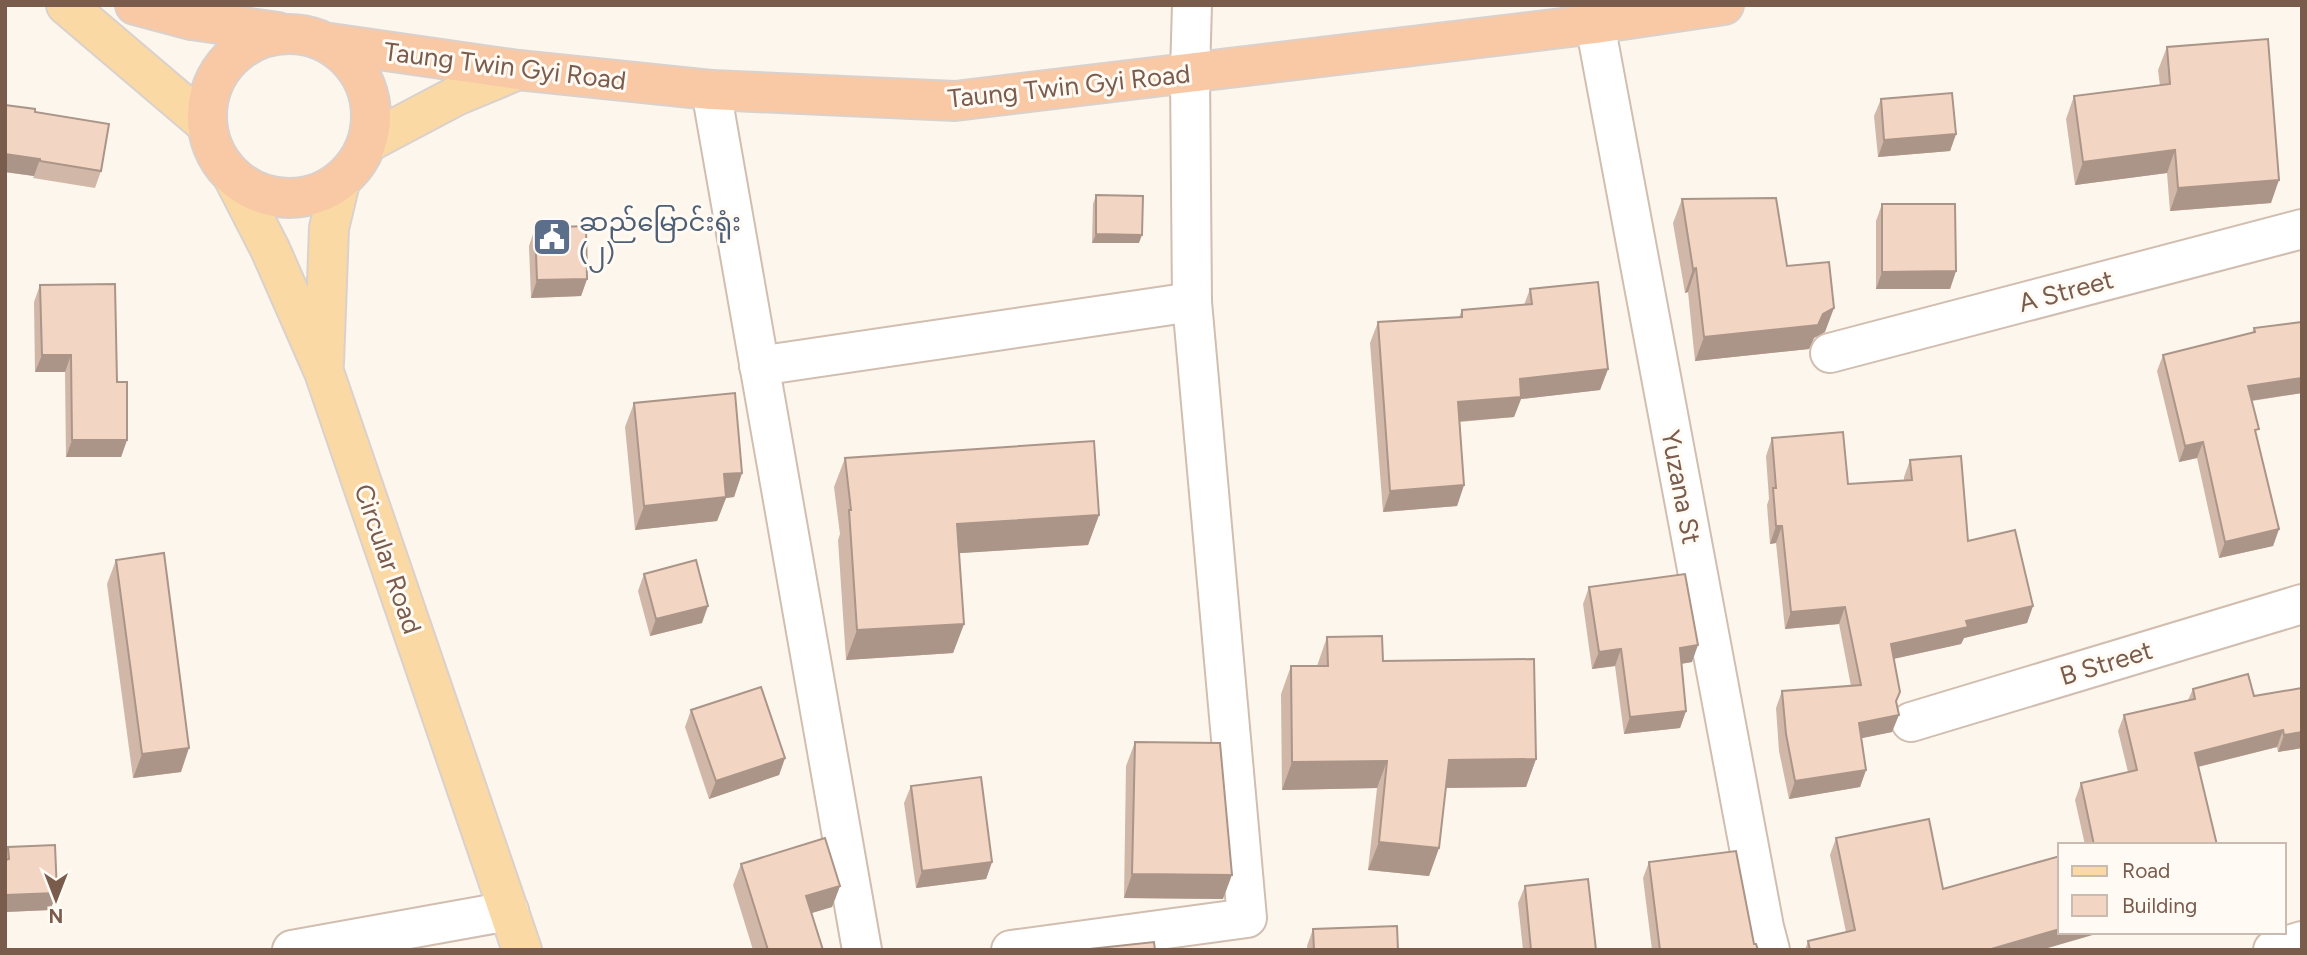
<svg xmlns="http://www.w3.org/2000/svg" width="2307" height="955" font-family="Figtree,'Noto Sans Myanmar',sans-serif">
<rect width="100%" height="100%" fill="#fdf6ec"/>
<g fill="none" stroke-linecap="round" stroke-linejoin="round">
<g stroke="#d1beb0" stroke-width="42">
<g id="minor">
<path d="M1595,24l169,903 6,23"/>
<path d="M711,90l151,860"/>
<path d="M1830,353l472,-124"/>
<path d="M759,366l433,-64"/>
<path d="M1911,722l391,-118"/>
<path d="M292,950l217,-39"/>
<path d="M1011,950l236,-32 -55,-616 -2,-229"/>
<path d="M2273,950l29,-9"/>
</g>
</g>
<g stroke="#d1beb0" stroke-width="42">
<path id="tertiary" d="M1190,73l2,-68"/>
</g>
<g stroke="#dad1cd" stroke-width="42">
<g id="primary">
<path d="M66,5l140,119"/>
<path d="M369,142l87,-46 62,-26"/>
<path d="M233,177l37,72 54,123 198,578"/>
<path d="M324,363l5,-135 11,-46"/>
</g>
</g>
<g stroke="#dad1cd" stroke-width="42">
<g id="trunk">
<path d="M135,5l56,15 87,12"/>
<circle cx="289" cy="116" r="82"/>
<path d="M330,43l188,27 193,20 244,11 640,-77 129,-19"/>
</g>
</g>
<use href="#minor" stroke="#fff" stroke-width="38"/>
<use href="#tertiary" stroke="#fff" stroke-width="38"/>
<use href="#primary" stroke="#fbd9a5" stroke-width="38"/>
<use href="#trunk" stroke="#f9c8a4" stroke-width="38"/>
</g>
<g fill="#d1b7a8">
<path d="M2167,47l104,156 -101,8 -3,-38 -92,12 -9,-66 8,-23 86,-10 -2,-16z"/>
<path d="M1881,99l75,35 -6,17 -72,6 -4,-41z"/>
<path d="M5,105l30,7 66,59 -6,17 -62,-10 1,-2 -29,-4z"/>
<path d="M1096,195l43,48h-47l1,-39z"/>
<path d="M1682,199l105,67 38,66 -11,6 -5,11 -114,12 -7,-69 -3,1 -12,-70z"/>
<path d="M1882,204l74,67 -6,18h-74v-68z"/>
<path d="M535,228l52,51 -6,17 -50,2 -2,-52z"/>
<path d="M40,285l77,97 10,58 -6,17h-55l-1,-85h-30l-1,-70z"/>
<path d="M1530,289l78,80 -8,21 -79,9 -7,18 -54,5 4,63 -7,21 -74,6 -13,-169 8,-21 81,-5 3,-7 62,-5z"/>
<path d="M2302,322v71l-50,8 4,34 23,94 -6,17 -54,12 -22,-100 -18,4 -22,-91 6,-16 89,-22 2,-5z"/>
<path d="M634,403l108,70 -8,24 -8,1 -9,23 -82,9 -10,-103z"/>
<path d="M1772,438l76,46 56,-4v-3l6,-17 58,81 65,65 -6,17 -63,15 -3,6 -68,15 3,43 -4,30 -31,6 5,32 -6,17 -71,12 -10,-48 -3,-43 6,-17 69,-5 -12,-62 -54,5 -9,-86 -6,1 -3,-39 2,-6 -3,-43z"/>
<path d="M845,458l254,57 -11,30 -129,8 5,71 -11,29 -107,7 -8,-120 2,-6 -6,-47z"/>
<path d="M116,560l65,212 -48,6 -26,-194z"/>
<path d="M644,574l58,49 -52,13 -12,-45z"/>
<path d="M1589,587l103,75 -11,2 5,47 -6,17 -56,6 -9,-68 -23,3 -9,-65z"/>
<path d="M1327,637l56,24 153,98 -10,28 -80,1 -7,60 -10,28 -61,-6 9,-82 -95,2 -1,-96 10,-28h26z"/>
<path d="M2302,688v60l-24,4 -1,-5 -79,20 19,78h-132l-10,-45 6,-17 47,-11 -10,-41 6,-16 64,-15 5,-11 61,7z"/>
<path d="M691,710l94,48 -6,17 -70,24 -24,-72z"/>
<path d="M1135,742l88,157 -99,-1 2,-132z"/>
<path d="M911,786l81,76 -6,17 -70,9 -12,-85z"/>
<path d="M1836,838l107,51 98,61h-236l3,-9 38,-9 -16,-77z"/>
<path d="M8,847l49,46 -7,17 -45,2v-57z"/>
<path d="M1649,862l105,82 4,6h-106l-9,-72z"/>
<path d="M741,864l99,22 -8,21 -20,6 11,37h-70l-20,-65z"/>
<path d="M1525,886l71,64h-73l-5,-47z"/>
<path d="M1313,929l85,21h-91v-4z"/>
</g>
<g fill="#aa9588">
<path d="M1956,134l-6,17 -72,6 6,-17z"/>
<path d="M2175,150l-8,23 -92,12 8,-23z"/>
<path d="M5,154l35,5 -6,17 -29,-4z"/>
<path d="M2279,180l-8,23 -101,8 8,-23z"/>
<path d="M1096,234l46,1 -3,8h-47z"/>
<path d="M1696,268l-8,24 -3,1 8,-24z"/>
<path d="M1956,271l-6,18h-74l6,-17z"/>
<path d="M587,279l-6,17 -50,2 6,-18z"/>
<path d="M1834,308l-9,24 -11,6 -5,11 -114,12 9,-24 119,-23z"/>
<path d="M42,355h29l-6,17h-30z"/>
<path d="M1608,369l-8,21 -79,9 -7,18 -63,5 7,-20 62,-23z"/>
<path d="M2302,378v15l-60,9 6,-16z"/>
<path d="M72,440h55l-6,17h-55z"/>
<path d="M2203,442l-6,16 -18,4 6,-16z"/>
<path d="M742,473l-8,24 -8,1 -9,23 -82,9 9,-24 80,-32z"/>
<path d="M1464,485l-7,21 -74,6 7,-21z"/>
<path d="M1099,515l-11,30 -142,9 11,-30z"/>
<path d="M1776,526h6l-6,17 -6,1z"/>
<path d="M2279,529l-6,17 -54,12 6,-16z"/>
<path d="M708,606l-6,17 -52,13 6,-17z"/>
<path d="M2033,606l-6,17 -63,15 -3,6 -77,17 7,-17 75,-23z"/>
<path d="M1845,607l-6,17 -54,5 6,-17z"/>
<path d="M964,624l-11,29 -107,7 11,-30z"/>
<path d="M1698,645l-6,17 -19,3 7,-17z"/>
<path d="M1621,649l-6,17 -23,3 7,-17z"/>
<path d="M1900,692l-6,17 5,6 -7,17 -39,8 6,-17 37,-22z"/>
<path d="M1686,711l-6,17 -56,6 6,-17z"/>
<path d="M2283,730l-6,17 -88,22 6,-16z"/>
<path d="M2302,732v16l-24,4 6,-17z"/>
<path d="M189,748l-8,24 -48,6 9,-24z"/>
<path d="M785,758l-6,17 -70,24 7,-18z"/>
<path d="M1536,759l-10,28 -87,1 10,-28z"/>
<path d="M1387,761l-10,27 -95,2 10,-28z"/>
<path d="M1866,770l-6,17 -71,12 6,-18z"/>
<path d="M1379,842l60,6 -10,28 -61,-6z"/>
<path d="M992,862l-6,17 -70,9 6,-17z"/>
<path d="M1132,874l100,1 -9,24 -99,-1z"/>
<path d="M840,886l-8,21 -34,10 8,-21z"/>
<path d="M57,893l-7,17 -45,2v-17z"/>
<path d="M2060,929v3h43l-62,18h-53z"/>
</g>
<g fill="#f3d5c3" stroke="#aa9588" stroke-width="2">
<path d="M2268,39l11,141 -101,8 -3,-38 -92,12 -9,-66 96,-12 -3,-37z"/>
<path d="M1952,93l4,41 -72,6 -3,-41z"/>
<path d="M5,105l30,4v3l74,12 -8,47 -61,-10v-2l-35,-5z"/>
<path d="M1096,195l47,1 -1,39 -46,-1z"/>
<path d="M1776,198l11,68 42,-4 5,46 -11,6 -5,11 -114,12 -8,-69 -3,1 -11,-70z"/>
<path d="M1882,204h73l1,67 -74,1z"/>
<path d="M586,226l1,53 -50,1 -2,-52z"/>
<path d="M1598,282l10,87 -88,10 1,18 -63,5 6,83 -74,6 -12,-169 84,-5v-7l70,-6 -2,-15z"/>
<path d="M115,284l2,98h10v58h-55l-1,-85h-29l-2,-70z"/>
<path d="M2302,322v56l-54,8 11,43 -4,1 24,99 -54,13 -22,-100 -18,4 -22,-91 92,-23 -1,-4z"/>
<path d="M735,393l7,80 -18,1 2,23 -82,9 -10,-103z"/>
<path d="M1843,432l5,52 64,-4 -2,-20 51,-4 7,85 47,-11 18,76 -67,15 2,6 -77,17 9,48 -4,9 3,14 -40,8 7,47 -71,11 -9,-47 -4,-43 79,-6 -16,-78 -54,5 -9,-86h-6l-3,-38h3l-4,-50z"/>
<path d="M1094,441l5,74 -142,9 7,100 -107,6 -8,-120h2l-6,-52z"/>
<path d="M164,553l25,195 -47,6 -26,-194z"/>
<path d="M696,560l12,46 -52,13 -12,-45z"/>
<path d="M1685,574l13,71 -18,3 6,63 -56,6 -9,-68 -22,3 -10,-65z"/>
<path d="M1382,636l1,25 151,-2 2,100 -87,1 -10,88 -60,-6 8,-81 -95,1 -1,-96h37l-1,-29z"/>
<path d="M2248,674l6,22 48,-8v44l-18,3 -1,-5 -88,23 22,92h-123l-13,-62 56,-13 -13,-55 71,-16 -2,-10z"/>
<path d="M761,687l24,71 -69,23 -25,-71z"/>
<path d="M1135,742l85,1 12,132 -100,-1z"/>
<path d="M981,777l11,85 -70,9 -11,-85z"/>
<path d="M1929,819l14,70 117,-33v73l-72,21h-178l-2,-9 47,-11 -19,-92z"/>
<path d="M825,838l15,48 -34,10 17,54h-55l-27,-86z"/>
<path d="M55,845l2,48 -52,2v-35l4,-1 -1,-12z"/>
<path d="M1736,851l18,93h2l2,6h-98l-11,-88z"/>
<path d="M1588,879l8,71h-65l-6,-64z"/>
<path d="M1397,926l1,24h-84l-1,-21z"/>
<path d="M1154,942l1,8h-75z"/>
</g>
<defs>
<g id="civic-square" transform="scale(2.0125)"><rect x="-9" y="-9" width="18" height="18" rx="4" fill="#5c6f8a" stroke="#fffaf3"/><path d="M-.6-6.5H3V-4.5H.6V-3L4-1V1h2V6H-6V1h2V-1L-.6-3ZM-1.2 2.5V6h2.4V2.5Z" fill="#fff"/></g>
</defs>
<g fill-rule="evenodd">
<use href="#civic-square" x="552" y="237"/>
</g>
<g text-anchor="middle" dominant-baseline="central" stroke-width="6" stroke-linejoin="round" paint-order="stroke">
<g font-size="26" fill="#7a5c4d" stroke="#fffaf3">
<text transform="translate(505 66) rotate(7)">Taung Twin Gyi Road</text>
<text transform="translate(1069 86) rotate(-6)">Taung Twin Gyi Road</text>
<text transform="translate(2066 291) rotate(-15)">A Street</text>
<text transform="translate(1681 487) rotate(79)">Yuzana St</text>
<text transform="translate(388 559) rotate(71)">Circular Road</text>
<text transform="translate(2106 663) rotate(-17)">B Street</text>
</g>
<g font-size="26" fill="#4e5e75" stroke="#fffaf3" text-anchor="start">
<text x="579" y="222">ဆည်မြောင်းရုံး<tspan x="579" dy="30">(၂)</tspan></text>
</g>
</g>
<rect width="2307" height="955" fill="none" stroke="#7a5c4d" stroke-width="14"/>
<rect x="2058" y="843" width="228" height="91" fill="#fffaf3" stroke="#cabbb1" stroke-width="2"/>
<rect x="2072" y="866" width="35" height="10" fill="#fbd9a5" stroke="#cabbb1" stroke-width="2"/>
<text x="2122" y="878" font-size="21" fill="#7a5c4d">Road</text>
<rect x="2072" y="895" width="35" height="21" fill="#f3d5c3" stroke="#cabbb1" stroke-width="2"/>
<text x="2122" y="913" font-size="21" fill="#7a5c4d">Building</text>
<g transform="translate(56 899) rotate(180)" stroke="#fffaf3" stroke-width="5" paint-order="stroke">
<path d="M0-5L12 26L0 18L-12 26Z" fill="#7a5c4d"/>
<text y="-10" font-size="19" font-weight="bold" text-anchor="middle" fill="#7a5c4d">N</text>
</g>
</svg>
